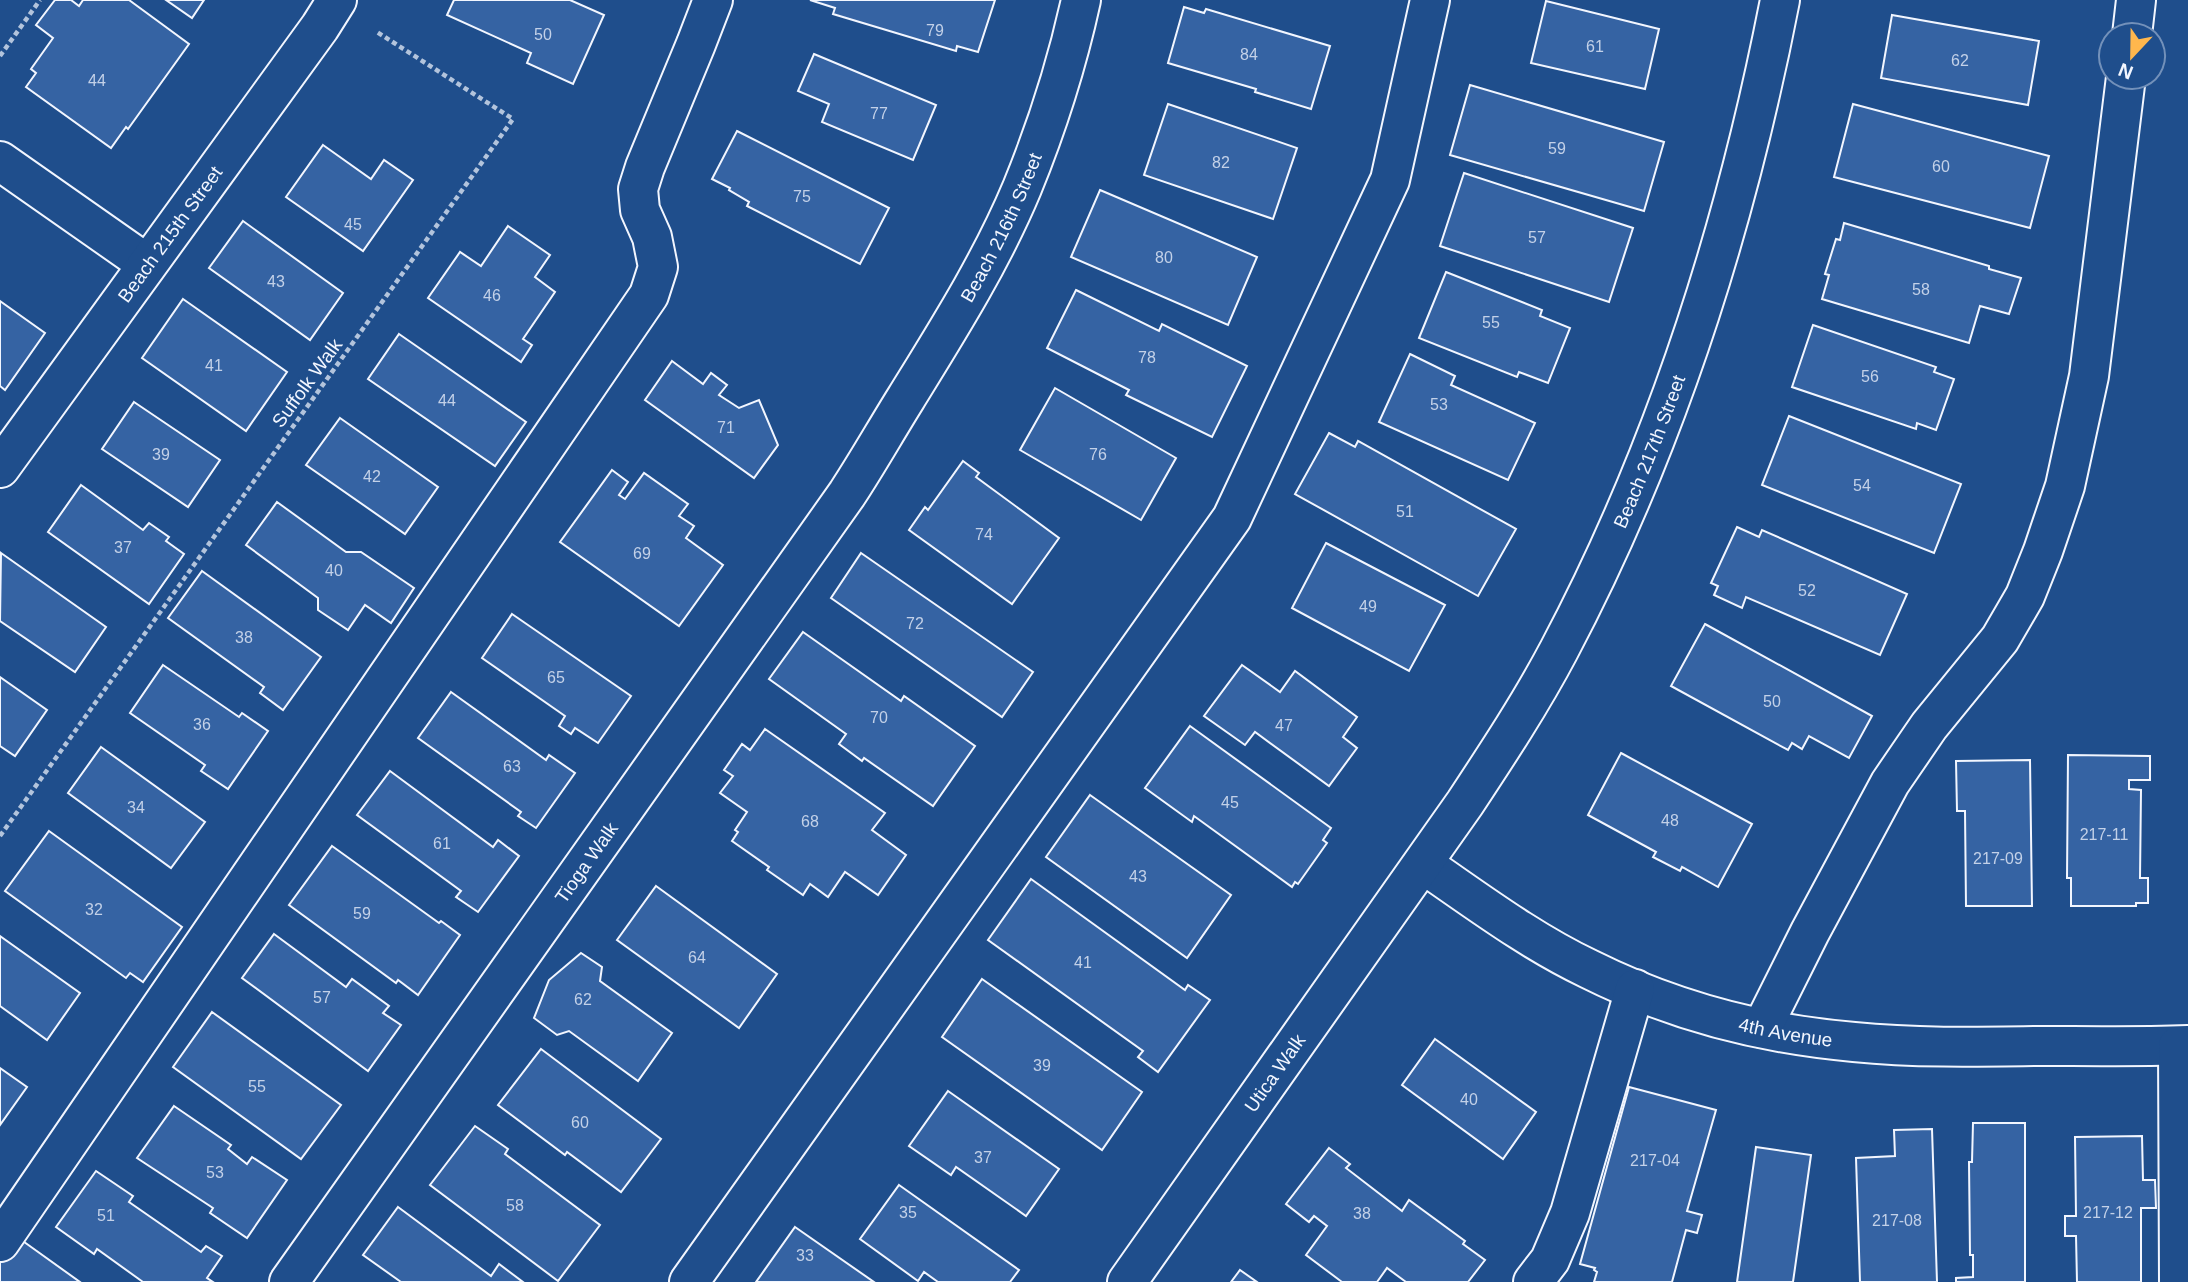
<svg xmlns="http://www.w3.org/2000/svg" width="2188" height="1282" font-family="Arial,sans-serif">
<rect width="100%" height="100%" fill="#1f4e8c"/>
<g fill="#3563a3" stroke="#f2f6ff" stroke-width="2">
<path d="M55,0h16l8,6 4,-6h46l60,44 -61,85 -2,-2 -15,21 -85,-61 10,-14 -5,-4 22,-31 -17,-13z"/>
<path d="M166,0h38l-12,18z"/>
<path d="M454,0h116l34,15 -31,69 -46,-21 4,-10 -84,-38z"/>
<path d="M810,0h185l-17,52 -21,-6 -1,5 -123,-37 2,-6z"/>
<path d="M1546,1l113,28 -14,60 -114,-26z"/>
<path d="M1184,7l20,6 2,-4 124,37 -19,63 -56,-17 1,-3 -88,-26z"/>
<path d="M1892,15l147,26 -11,64 -147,-27z"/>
<path d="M814,54l122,51 -23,55 -91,-38 7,-18 -31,-13z"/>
<path d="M1470,85l194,57 -20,69 -194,-56z"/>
<path d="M1168,104l129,44 -24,71 -129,-44z"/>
<path d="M1853,104l196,52 -19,72 -196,-51z"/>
<path d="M737,131l152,77 -29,56 -113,-58 2,-4 -20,-12 1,-2 -18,-9z"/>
<path d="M323,145l48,34 13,-19 29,20 -50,71 -77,-54z"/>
<path d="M1464,173l169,55 -24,74 -169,-56z"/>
<path d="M1100,190l157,67 -29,68 -157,-68z"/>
<path d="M243,221l100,72 -33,47 -101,-72z"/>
<path d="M1844,223l145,43v3l32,9 -12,36 -29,-8 -11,37 -147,-44 7,-24 -4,-1 11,-35 4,1z"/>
<path d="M508,226l42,29 -15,22 20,15 -32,47 9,6 -11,17 -93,-64 32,-46 21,14z"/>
<path d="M1446,272l96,38 -2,6 30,12 -22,55 -29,-11 -2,5 -98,-39z"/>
<path d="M1076,290l83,41 3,-7 85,42 -35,71 -86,-42 3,-5 -82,-42z"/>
<path d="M183,299l104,73 -41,59 -104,-73z"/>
<path d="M0,301l45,32 -40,57 -5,-4z"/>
<path d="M1813,325l123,42 -2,5 20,7 -18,51 -19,-7 -1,6 -124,-42z"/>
<path d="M399,334l127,88 -31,44 -127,-87z"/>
<path d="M1410,354l45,22 -4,9 84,38 -27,57 -129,-58z"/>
<path d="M672,361l31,23 8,-11 16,12 -8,10 20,13 20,-8 19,45 -24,33 -109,-78z"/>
<path d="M1055,388l121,70 -35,62 -121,-70z"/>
<path d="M134,402l86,58 -32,47 -86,-58z"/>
<path d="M1789,416l172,68 -27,69 -172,-68z"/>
<path d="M340,418l98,69 -33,47 -99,-69z"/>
<path d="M1329,433l26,14 3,-6 158,88 -38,67 -183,-102z"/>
<path d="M963,461l16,12 -3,4 83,61 -47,66 -103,-74 16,-23 3,3z"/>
<path d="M612,470l16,12 -9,13 6,4 19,-26 44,31 -9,12 15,10 -8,12 37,27 -44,61 -119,-84z"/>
<path d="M81,485l62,45 6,-7 20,14 -3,4 18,13 -35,50 -101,-72z"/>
<path d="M277,502l69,50h15l53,36 -23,35 -26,-18 -17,25 -30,-20v-12l-72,-53z"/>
<path d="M1737,527l22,10 3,-7 145,64 -27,61 -134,-58 -4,11 -28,-13 4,-9 -7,-3z"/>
<path d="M1326,543l119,62 -36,66 -117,-63z"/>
<path d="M1,553l105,74 -31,45 -75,-51z"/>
<path d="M861,553l172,119 -31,45 -171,-119z"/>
<path d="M202,571l119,86 -38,53 -23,-17 4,-6 -96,-69z"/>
<path d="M512,614l119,82 -33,47 -23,-15 -4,6 -12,-8 6,-10 -83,-58z"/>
<path d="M1705,624l167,92 -23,42 -40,-22 -7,13 -10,-6 -4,7 -117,-64z"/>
<path d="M803,632l98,69 3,-5 71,50 -42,60 -69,-48 -2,3 -23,-17 7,-10 -77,-55z"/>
<path d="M163,665l76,52 3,-4 26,18 -40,58 -27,-18 4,-6 -75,-52z"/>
<path d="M1242,665l38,27 15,-21 62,46 -14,20 14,11 -28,38 -74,-54 -10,13 -41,-29z"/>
<path d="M0,677l47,33 -32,46 -15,-10z"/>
<path d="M451,692l95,68 3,-5 26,18 -39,55 -18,-12 3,-4 -103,-74z"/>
<path d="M1190,726l141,102 -8,12 4,3 -29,41 -3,-2 -3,5 -98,-71 -2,6 -47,-34z"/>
<path d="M765,729l120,84 -13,17 34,25 -28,40 -33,-23 -17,25 -18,-13 -7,11 -36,-25 2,-3 -37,-26 6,-9 -3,-2 12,-18 -27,-19 13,-17 -9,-6 18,-26 8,6z"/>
<path d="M101,747l104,75 -34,46 -103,-75z"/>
<path d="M1621,753l131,71 -34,63 -36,-20 -2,4 -27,-14 3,-5 -68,-37z"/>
<path d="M2068,755l82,1v24h-21v9l12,1 -1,88h8v25h-12v3h-65v-28h-4z"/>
<path d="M2030,760l2,146h-66l-1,-95h-8l-1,-50z"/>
<path d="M390,771l103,76 5,-7 21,16 -41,56 -22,-15 5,-6 -104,-76z"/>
<path d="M1090,795l141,100 -44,63 -141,-101z"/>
<path d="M49,831l133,96 -39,55 -13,-9 -4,5 -121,-87z"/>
<path d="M332,846l107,77 2,-2 19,14 -42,60 -20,-15 -2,3 -107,-78z"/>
<path d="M1031,879l154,111 3,-5 22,15 -52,72 -20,-15 5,-6 -155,-111z"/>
<path d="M656,886l121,88 -38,54 -122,-88z"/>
<path d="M274,934l72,53 6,-8 37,27 -6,7 18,12 -33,46 -126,-93z"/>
<path d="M0,936l80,57 -33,47 -47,-34z"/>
<path d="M581,953l21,14 -2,14 72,52 -34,48 -69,-50 -12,4 -23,-17 15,-38z"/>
<path d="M982,979l160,113 -40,58 -160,-113z"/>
<path d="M212,1012l129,93 -40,54 -128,-92z"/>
<path d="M1435,1039l101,73 -33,47 -101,-74z"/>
<path d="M541,1049l120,90 -40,53 -54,-40 -2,3 -67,-50z"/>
<path d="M0,1068l27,19 -27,38z"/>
<path d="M1629,1087l87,23 -29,101 15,4 -5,18 -11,-3 -14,52h-78l3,-10 -3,-2 1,-2 -15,-4z"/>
<path d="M948,1091l111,78 -33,47 -70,-49 -5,8 -42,-29z"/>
<path d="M174,1106l57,39 -3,4 19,15 5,-7 35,23 -40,58 -37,-25 3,-5 -76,-50z"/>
<path d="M1973,1123h52v159h-69v-4l17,-1v-22h-3l-1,-93h3z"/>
<path d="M475,1126l33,23 -3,5 95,71 -42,56 -128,-96z"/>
<path d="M1932,1129l5,153h-77l-4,-124 39,-2 -1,-26z"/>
<path d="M2142,1136l1,44h12l1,28h-15v74h-64l-1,-46h-11v-20h11l-1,-79z"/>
<path d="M1756,1147l55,8 -18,127h-56z"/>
<path d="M1329,1148l21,16 -4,4 56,43 7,-11 56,41 -2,3 22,16 -17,22h-62l-19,-14 -10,14h-35l-36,-27 21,-29 -13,-10 -5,6 -23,-18z"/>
<path d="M96,1171l37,25 -4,6 72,50 5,-6 16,10 -15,22 6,4h-70l-46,-33 -3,5 -38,-27z"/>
<path d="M899,1185l120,85 -9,12h-72l-14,-10 -6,9 -58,-42z"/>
<path d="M398,1207l93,69 8,-12 24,18h-122l-38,-27z"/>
<path d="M795,1227l79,55h-118z"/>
<path d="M13,1234l67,48h-80v-30z"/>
<path d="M1240,1270l17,12h-26z"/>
</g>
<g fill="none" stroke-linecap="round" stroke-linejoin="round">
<g stroke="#f2f6ff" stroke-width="42">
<g id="minor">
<path d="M2132,35l4,-35"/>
<path d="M0,161l147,103"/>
<path id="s1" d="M0,468l320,-441 17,-27"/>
<path id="s2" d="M1423,864c54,37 107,77 166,105 82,41 173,65 265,73 59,6 120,5 180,4 51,0 103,1 154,-1"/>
<path d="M1762,1028l48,-96 80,-149 39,-57 71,-87 25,-43 18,-45 22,-65 24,-110 37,-299"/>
<path d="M2178,1046l1,236"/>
<path d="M0,1242l649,-947 9,-28 -6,-30 -12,-27 -2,-21 7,-22 51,-123 17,-44"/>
<path id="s3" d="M289,1282l558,-788c21,-32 39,-64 59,-96 42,-68 85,-136 116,-210 25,-61 45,-124 59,-188"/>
<path d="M689,1282l543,-764 158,-338 40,-180"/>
<path id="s4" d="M1127,1282l338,-479c33,-50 66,-100 94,-153 108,-204 177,-424 221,-650"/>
<path d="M1533,1282l17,-22 20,-47 65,-224"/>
</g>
</g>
<g stroke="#b3c4dc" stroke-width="4.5" stroke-dasharray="5 3.5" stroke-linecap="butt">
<path d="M0,56l40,-56"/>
<path d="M0,836l513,-717 -136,-87"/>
</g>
<use href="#minor" stroke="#1f4e8c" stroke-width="38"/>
</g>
<g text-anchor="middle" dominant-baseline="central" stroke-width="5" stroke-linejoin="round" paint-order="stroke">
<g font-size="16" fill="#c3d1e8">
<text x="935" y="30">79</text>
<text x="543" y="34">50</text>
<text x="1595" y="46">61</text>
<text x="1249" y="54">84</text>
<text x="1960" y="60">62</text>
<text x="97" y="80">44</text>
<text x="879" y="113">77</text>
<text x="1557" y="148">59</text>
<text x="1221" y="162">82</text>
<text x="1941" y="166">60</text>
<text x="802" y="196">75</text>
<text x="353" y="224">45</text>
<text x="1537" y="237">57</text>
<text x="1164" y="257">80</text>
<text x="276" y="281">43</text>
<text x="1921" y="289">58</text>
<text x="492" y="295">46</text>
<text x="1491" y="322">55</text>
<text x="1147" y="357">78</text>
<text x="214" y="365">41</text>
<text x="1870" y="376">56</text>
<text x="447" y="400">44</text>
<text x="1439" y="404">53</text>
<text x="726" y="427">71</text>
<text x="161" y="454">39</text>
<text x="1098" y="454">76</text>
<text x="372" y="476">42</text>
<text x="1862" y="485">54</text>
<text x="1405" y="511">51</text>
<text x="984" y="534">74</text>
<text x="123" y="547">37</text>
<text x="642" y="553">69</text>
<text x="334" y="570">40</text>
<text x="1807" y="590">52</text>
<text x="1368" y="606">49</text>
<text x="915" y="623">72</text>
<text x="244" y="637">38</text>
<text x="556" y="677">65</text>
<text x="1772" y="701">50</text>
<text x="879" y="717">70</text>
<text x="202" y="724">36</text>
<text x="1284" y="725">47</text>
<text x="512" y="766">63</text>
<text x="1230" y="802">45</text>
<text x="136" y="807">34</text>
<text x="1670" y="820">48</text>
<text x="810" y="821">68</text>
<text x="2104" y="834">217-11</text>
<text x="442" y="843">61</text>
<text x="1998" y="858">217-09</text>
<text x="1138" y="876">43</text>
<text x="94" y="909">32</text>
<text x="362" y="913">59</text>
<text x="697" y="957">64</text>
<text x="1083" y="962">41</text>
<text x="322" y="997">57</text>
<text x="583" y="999">62</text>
<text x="1042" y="1065">39</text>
<text x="257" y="1086">55</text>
<text x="1469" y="1099">40</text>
<text x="580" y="1122">60</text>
<text x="983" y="1157">37</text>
<text x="1655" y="1160">217-04</text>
<text x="215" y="1172">53</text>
<text x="515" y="1205">58</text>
<text x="908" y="1212">35</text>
<text x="2108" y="1212">217-12</text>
<text x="1362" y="1213">38</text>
<text x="106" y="1215">51</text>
<text x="1897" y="1220">217-08</text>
<text x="805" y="1255">33</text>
</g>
<g font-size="19" fill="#f2f6ff" stroke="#1f4e8c">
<text stroke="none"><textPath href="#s3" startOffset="1274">Beach 216th Street</textPath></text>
<text stroke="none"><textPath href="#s1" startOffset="289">Beach 215th Street</textPath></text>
<text transform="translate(307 383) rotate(-54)">Suffolk Walk</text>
<text stroke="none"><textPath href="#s4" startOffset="984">Beach 217th Street</textPath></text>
<text stroke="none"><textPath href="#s3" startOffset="514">Tioga Walk</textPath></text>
<text stroke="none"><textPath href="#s2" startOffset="404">4th Avenue</textPath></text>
<text stroke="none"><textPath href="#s4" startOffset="256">Utica Walk</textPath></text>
</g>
</g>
<g transform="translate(2132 56) rotate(202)"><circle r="33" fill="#1f4e8c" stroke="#7391ba" stroke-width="2"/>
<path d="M0-5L12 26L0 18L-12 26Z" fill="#ffb74d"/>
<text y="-10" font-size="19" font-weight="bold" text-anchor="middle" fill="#f2f6ff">N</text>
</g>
</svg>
